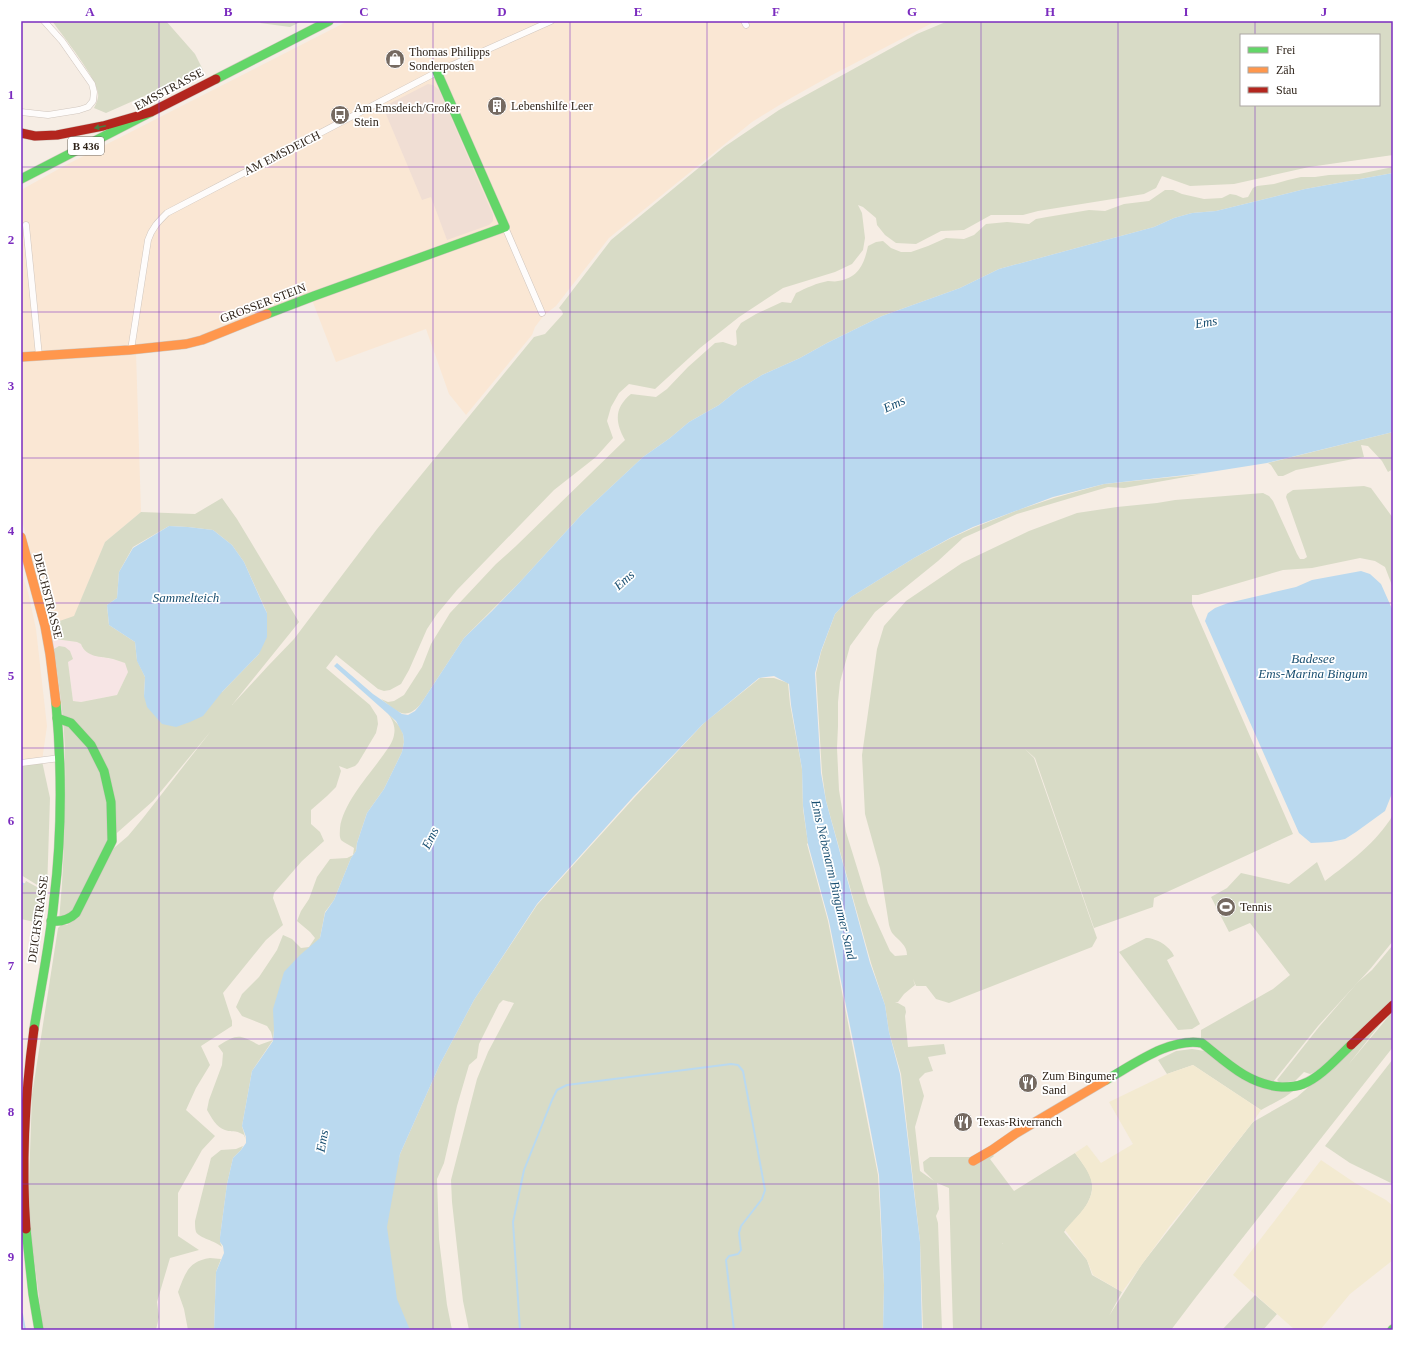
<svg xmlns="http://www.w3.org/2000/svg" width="1414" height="1351" font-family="'Times New Roman',serif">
<rect width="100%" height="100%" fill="#f6ede4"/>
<g fill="#fae7d4">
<path d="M348,21h588l-104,54 -41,23 -39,24 -143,116 -53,68 -12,9 -9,12 -3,8 -66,80 -17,-21 -23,-65 -90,33 -24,-62 -125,47 -51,5 5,160 -36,30 -31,75 -26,8 -16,-67 -11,-41v-327l43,-24z"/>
<path d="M21,572l7,20 8,37 11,97 -5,35 -21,3z"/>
</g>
<path fill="#f7e5e5" d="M50,631l5,8 22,3 4,2 2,5 13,7 16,3 14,4 2,9 -11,23 -36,7 -8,-1 -5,-39 -14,-13z"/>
<path fill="#f0ded4" d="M428,84l5,1 6,5 54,125v6l-4,4 -42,15 -16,-43 -9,3 -39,-93z"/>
<g fill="#d8dbc6" fill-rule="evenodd">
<path d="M52,21h114l29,33 8,16 -97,43 -12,-5c2,-4 5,-10 4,-15 -2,-16 -35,-57 -46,-72z"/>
<path d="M262,21h40l-12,6 -30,-4z"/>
<path d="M948,21h445v134l-84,12 -75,17 -44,2 -28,-10 -6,12 -12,6 -106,17 -15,4h-32l-27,15 -23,1 -25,13 -20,-1 -11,-8 -8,-10 -1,-7 -13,-11 -5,-2 4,8 3,25 -2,12 -11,14 -17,8 -52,16 -44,29 -39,31 -45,41 -26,-5 -10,9 -8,14 -4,14 6,17 -17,19 -42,33 -97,100 -20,24 -10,15 -18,41 -8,14 -11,6 -6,1 -6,-2 -42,-34 -10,13 44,37 7,11 1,8 -2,9 -18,30 -3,3 -8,3 -8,-3 2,5 -5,16 -9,9 -16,14v14l9,8 4,9 -22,20 -28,32 -1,5 10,27 -17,15 -43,53 9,28v5l-31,20 9,19 -14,23 -10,22 29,26 -13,14 -24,43v43l21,14 -29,8 -13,44 2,15 -3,13h-113l-15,-120 4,-115 26,-167 3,-3h6l6,-4 41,-73 14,-12 15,-18 68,-87 -58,70 -44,39 -36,76 -14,5c5,-54 7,-108 6,-162 0,-37 -6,-73 -11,-110l5,-3 6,1 5,4 3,8 -5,3 5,39 8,1 36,-7 11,-23 -3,-9c-4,-1 -8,-3 -12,-4 -12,-3 -27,-1 -32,-15l-4,-2 -22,-3 -5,-8 -2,-6 26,-9 31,-74 36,-30 54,2 27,-16 15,21 62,103 -67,83 36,-39 26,-27 83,-110 157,-192 11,-3 18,-20 -1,-3 -3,-3 52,-68 113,-93 55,-37 138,-76zM1241,35h138v70h-138zM169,526l19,1 25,3 19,15 12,17 23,51 -8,41 -37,38 -78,4 1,-19 -8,-17 -2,-18 -26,-17 -2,-20 10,-7 2,-26 14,-25z"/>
<path d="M1393,167v6l-88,16 -89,22 -24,2 -18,5 -20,9 -155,42 -39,19 -78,28 -55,27 -27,15 -38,17 -23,14 -20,16 -30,17 -19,16 -27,19 -61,57 -63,69 -55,55 -44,67c-16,17 -24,5 -39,-6l7,3 6,-1 10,-6 18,-28 9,-23 19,-31 46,-49 20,-18 109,-106c-10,-18 -11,-32 6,-46l25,3 11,-8 21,-22 27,-24 8,-1 12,4 2,-2 -1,-13 5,-8 15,-9 26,-12 9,1 5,-10c10,-5 21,-10 32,-12 3,0 7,1 10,0 20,-3 26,-16 30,-35l8,-4 7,-1 8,7 10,4h10l17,-6 18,-8 18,1 10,-4 12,-11 21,-2 22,2 7,-5 11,-2 42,-7 16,1 19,-7 25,-3 16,-11h8l9,4 22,5 18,-1 8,-4 6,1 7,3 5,-1 5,-9 4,-2 17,-2 14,-4 13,-3h14l14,-2 30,-1z"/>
<path d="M1393,432v37l-5,3 -6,-11 -14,-15 -7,-1 3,12 -68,13 -13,6h-5l-7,-11 -3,-2z"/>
<path d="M1202,474l-78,14 -16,-1 -91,27 -54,24 -25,23 -63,51 -25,34 -10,36 -2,20v24l-1,22 2,42 7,42 22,71 22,48 5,5 12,-1c0,-10 -8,-14 -14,-21 -2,-2 -3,-6 -4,-9l-9,-57 -15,-54 -3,-59 15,-106 7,-23 22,-25 56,-38 67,-32 48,-18 40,-6 40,-4 18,-3 88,-7 6,3 4,5 24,53 3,5h4l3,-2 -2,-6 -19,-54 1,-3 6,-4 71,-4 7,2 22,30v70l-8,-21 -10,-6 -15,-3 -48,10 -29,2 -85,25h-6v9l101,230 -139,64 -1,9 -59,21 -59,-170 -10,-9 9,9 63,180 -5,9 -143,56 -13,-4 -10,-13h-10l-3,-7 2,6 -11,9 -6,8 -3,1h3l7,4 1,5 -1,4 3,31 36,-3 2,10 -18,3 5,14 -8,2 -6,6 5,17 -9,31 5,44 14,10 -10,-10 -1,-9 7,-5h47l15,-3 2,2 -4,3 24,32 61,-38c5,7 12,15 15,23 9,23 -13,41 -26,56l23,28 5,15 30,17 -13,24 33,-52 111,-142 44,-25 30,-26 66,-63 -45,57 45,-54v36l-197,250 -25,33h-218l-4,-142 54,56 -54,-56 -12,-5 2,26 -3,7 2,7 4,107h-19l-3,-88 -19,-168 -12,-42 -4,-27 -14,-42 -45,-162 -4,-28 -6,-100 5,-21 14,-38 16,-17 63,-39 37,-20 22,-10 45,-18 36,-12 50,-14z"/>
<path d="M760,678h14l14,5 2,21 12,65 1,40 5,34 -1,1 21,77 50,254 6,110 -1,45h-414l-6,-29 -11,-99 -1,-22 26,-101 11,-27 26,-49 -11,-3 -4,4 -20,40 -2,14 -8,7 -12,41 -13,57 -7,16 2,60 8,66 5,25h-50l-21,-101 19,-75 40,-90 34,-64 63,-95 97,-107 70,-75z"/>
<path d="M387,712l13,15 3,7 1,8 -2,10 -18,37 -17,24 -10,30 -1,8 -5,7 -17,42 -9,12 -5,26 -46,92 -1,10 -21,31 -10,55 4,14 -2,-5c-10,-6 -12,-2 -19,-5 -8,-2 -14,-13 -18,-20l2,-10 13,-35 1,-12 -5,-7c20,-12 20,-12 41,-1l14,-5 -2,-8 -4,-6 -25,-10 -6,-9 6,-13 17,-17 18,-27 6,-15 9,4 9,9 8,-1 6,-9 -5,-6 -13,-11 4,-10 8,-12 8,-22 13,-18 17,-1 6,-3 1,-7c-4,-3 -10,-5 -13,-8 -2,-4 -1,-8 -1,-12 3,-25 30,-54 44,-74 4,-6 9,-12 10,-19 2,-9 -2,-16 -7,-23z"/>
<path d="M42,761l8,37 -3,93 -26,-16v-111z"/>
<path d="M1393,815v126l-22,27 -53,58 -45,56 -14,-1 -20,-12 -38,-30v-9l72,-41 17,-14 -40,-52 -21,9 -18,-35 16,-9 14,-15 48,11 28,-22 8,19c26,-20 51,-38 68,-66z"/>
<path d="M26,881l20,11 -7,31 -18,-4v-35l4,-1z"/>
<path d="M1146,938c10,0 24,8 28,18l-7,4 33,64 -8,5 -14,1 -59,-78z"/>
<path d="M1393,945v54l-76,72 -7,3 -6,-2 -9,9 -15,2 -3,-3 42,-53 38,-44 15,-13z"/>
<path d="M1192,1049l13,2 28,22 63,16 -11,8 -24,13 -68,-45 -26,9 -9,-14 18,-9z"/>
<path d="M1393,1059v125l-43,-21 -25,-17z"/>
<path d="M243,1146l-2,4 -8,8 -6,26 -7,53v5l2,5c-6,-6 -23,-9 -26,-15 -1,-3 -1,-8 -1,-11l16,-63 10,-8 15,-1z"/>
<path d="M210,1258l11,1 -5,13 -2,58h-26l-4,-21 -6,-17c7,-18 10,-31 32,-34z"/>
<path d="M1255,1295l22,19 -14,16h-41z"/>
</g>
<g fill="#f3ead1">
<path d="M1193,1065l68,45 -8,12 -84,105 -47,65 -29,-17 -6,-15 -22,-30c13,-15 34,-32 25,-53 -3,-8 -10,-17 -15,-24l12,-8 14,18 32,-19 -24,-42 58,-28z"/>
<path d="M1321,1160l34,23 31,17 7,6v54l-43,34 -30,36h-25l-62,-55z"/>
</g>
<g fill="#bad9ef">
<path d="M1393,173v259l-126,31 -63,10 -100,11 -51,13 -80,30 -23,11 -36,20 -63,39 -16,17 -14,37 -6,22 6,100 5,28 44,162 15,42 4,27 11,42 20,168 2,88h-39l1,-45 -5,-110 -14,-74 -36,-180 -21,-77 -5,-38 -1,-37 -11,-64 -2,-21 -15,-8 -15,2 -56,46 -70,73 -96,107 -63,96 -34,64 -40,90 -13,73 10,72 13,31h-196l2,-58 8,-19 -1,-7 -3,-4v-5l7,-53 6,-26 8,-8 5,-7v-6l-4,-11 10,-55 21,-30 1,-11 -1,-21 11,-37 16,-17 20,-17 5,-25 9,-13 17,-42 5,-7 1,-8 10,-30 17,-24 18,-37 2,-10 -1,-8 -7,-13 -62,-55 3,-3 36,31 29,20 6,1 7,-4 5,-6 44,-67 28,-27 27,-28 63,-69 61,-57 27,-19 19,-16 30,-17 20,-16 23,-14 38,-17 27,-15 55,-27 78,-28 39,-19 155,-42 20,-9 18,-5 24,-2 89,-22z"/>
<path d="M169,526l19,1 25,3 19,15 12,17 20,45 3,6v24l-8,17 -37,38 -19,24 -13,6 -14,5 -14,-3 -15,-17 -3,-11 1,-19 -8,-16 -2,-19 -26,-17 -2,-20 10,-7 2,-26 14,-24z"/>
<path d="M1361,571l9,3 11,10 12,27v180l-8,20 -29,21 -11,7 -14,3 -20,1 -12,-10 -94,-212 3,-8 7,-5 13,-5 68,-16 16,-7z"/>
</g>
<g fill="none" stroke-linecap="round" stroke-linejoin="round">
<g stroke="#bad9ef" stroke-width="2">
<path d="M21,882l2,2"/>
<path d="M21,1315l1,-1 3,16"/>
<path d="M520,1330l-7,-108 11,-52 28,-70 5,-10 10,-5 164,-21 7,1 5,6 22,119 -3,9 -21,27 -2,7 2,17 -3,4 -9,2 -3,4 8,70"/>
<path d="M734,1330h6"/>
</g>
<g stroke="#d0c6be" stroke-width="7">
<g id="street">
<path d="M744,21l2,4"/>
<path d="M21,112l27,3 31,-5 9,-3 5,-6 1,-9 -2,-8 -30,-43 -18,-20"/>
<path d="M26,225l13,131"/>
<path d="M505,227l37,86"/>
<path d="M131,350l17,-110c4,-12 10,-18 19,-27l270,-141 114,-51"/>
<path d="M21,763l39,-5"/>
</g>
</g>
<g stroke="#d0c6be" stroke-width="10">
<g id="fast">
<path d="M216,79l113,-58"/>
<path d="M21,179l130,-67"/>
<path d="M267,314l47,-18 191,-69 -68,-155"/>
<path d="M51,921c10,1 18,-1 25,-8l36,-72 -1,-39 -7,-31 -13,-26 -20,-22 -14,-5"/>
<path d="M34,1029c7,-43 16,-86 20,-129 8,-65 8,-132 2,-197"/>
<path d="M1106,1080c27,-15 64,-43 96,-37 25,20 47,42 80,44 7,0 14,0 21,-3 17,-6 35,-27 48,-39"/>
<path d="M26,1229l7,65 6,36"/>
<path d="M1392,1330l1,-1"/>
</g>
</g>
<g stroke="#d0c6be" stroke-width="10">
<g id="slow">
<path d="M21,357l108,-7 57,-6 16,-4 65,-26"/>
<path d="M21,537l24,89 5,28 6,49"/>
<path d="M973,1161l19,-11 23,-16 91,-54"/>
</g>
</g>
<g stroke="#d0c6be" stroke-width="10">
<g id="jam">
<path d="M21,133l14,3 22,-1 46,-9 48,-14 65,-33"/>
<path d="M1351,1045l42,-40"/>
<path d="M26,1229c-5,-67 -1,-134 8,-200"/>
</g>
</g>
<use href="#street" stroke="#fefcfb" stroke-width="6"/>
<use href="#fast" stroke="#63d668" stroke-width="9"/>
<use href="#slow" stroke="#ff974d" stroke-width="9"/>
<use href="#jam" stroke="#b3261e" stroke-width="9"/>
</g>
<defs><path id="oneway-solid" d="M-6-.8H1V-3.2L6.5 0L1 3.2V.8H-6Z"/></defs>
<use fill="#497d41" href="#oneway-solid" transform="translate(100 127) rotate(168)"/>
<path fill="none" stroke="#7b2cbf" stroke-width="1" stroke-opacity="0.55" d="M159,21v1309M296,21v1309M433,21v1309M570,21v1309M707,21v1309M844,21v1309M981,21v1309M1118,21v1309M1255,21v14M1255,105v1225M21,167h1372M21,312h1372M21,458h1372M21,603h1372M21,748h1372M21,893h1372M21,1039h1372M21,1184h1372"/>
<defs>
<g id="shop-disc" transform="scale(1)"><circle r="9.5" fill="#756a61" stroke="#fff"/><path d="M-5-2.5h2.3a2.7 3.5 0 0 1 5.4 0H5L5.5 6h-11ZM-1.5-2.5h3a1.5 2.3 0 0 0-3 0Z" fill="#fff"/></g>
<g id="building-disc" transform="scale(1)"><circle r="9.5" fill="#756a61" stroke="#fff"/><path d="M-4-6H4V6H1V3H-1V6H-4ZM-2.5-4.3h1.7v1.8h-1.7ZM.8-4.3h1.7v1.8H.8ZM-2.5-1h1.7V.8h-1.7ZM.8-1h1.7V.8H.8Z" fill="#fff"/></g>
<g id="bus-disc" transform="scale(1)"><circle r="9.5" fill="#756a61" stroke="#fff"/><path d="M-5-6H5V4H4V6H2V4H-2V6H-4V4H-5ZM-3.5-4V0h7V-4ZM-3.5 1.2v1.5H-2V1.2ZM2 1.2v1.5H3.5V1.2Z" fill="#fff"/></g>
<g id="stadium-disc" transform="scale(1)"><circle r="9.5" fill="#756a61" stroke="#fff"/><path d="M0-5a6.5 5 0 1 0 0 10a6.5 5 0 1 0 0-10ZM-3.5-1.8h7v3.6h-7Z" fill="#fff"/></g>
<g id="restaurant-disc" transform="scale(1)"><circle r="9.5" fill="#756a61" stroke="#fff"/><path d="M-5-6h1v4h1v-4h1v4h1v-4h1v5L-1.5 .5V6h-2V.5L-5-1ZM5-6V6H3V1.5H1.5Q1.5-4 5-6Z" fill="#fff"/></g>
</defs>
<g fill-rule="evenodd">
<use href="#shop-disc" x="395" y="59"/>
<use href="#building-disc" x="497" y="106"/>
<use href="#bus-disc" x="340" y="115"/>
<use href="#stadium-disc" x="1226" y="907"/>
<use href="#restaurant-disc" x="1028" y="1083"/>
<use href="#restaurant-disc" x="963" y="1122"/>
</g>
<g text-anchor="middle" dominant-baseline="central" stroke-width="3.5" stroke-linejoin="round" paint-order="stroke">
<rect fill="#fff" stroke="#6d665f" stroke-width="1" x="68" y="137" width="36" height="18" rx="3"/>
<g font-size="11" font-weight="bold" fill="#2f241a">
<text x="86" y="146">B 436</text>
</g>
<g font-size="12" fill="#2f241a" stroke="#fff" text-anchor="start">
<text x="409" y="52">Thomas Philipps<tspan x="409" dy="14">Sonderposten</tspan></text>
<text x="511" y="106">Lebenshilfe Leer</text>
<text x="354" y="108">Am Emsdeich/Großer<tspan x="354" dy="14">Stein</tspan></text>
<text x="1240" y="907">Tennis</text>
<text x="1042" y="1076">Zum Bingumer<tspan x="1042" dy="14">Sand</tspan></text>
<text x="977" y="1122">Texas-Riverranch</text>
</g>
<g font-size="12" fill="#2f241a" stroke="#fff">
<text transform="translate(169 89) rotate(-28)">EMSSTRASSE</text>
<text transform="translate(282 153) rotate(-27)">AM EMSDEICH</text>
<text transform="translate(263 303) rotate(-21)">GROSSER STEIN</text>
<text transform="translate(48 596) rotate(76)">DEICHSTRASSE</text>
<text transform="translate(38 919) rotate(-82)">DEICHSTRASSE</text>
</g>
<g font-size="13" font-style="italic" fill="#194f71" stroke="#fff">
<text transform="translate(1206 322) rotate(-9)">Ems</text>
<text transform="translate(894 404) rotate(-25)">Ems</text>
<text transform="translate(624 580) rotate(-42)">Ems</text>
<text x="186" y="597">Sammelteich</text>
<text x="1313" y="658">Badesee<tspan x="1313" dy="15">Ems-Marina Bingum</tspan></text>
<text transform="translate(430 838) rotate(-63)">Ems</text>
<text transform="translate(834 880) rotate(77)">Ems Nebenarm Bingumer Sand</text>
<text transform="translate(322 1141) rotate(-80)">Ems</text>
</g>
</g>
<rect width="1414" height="1351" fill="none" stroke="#ffffff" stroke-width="44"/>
<rect x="1240" y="34" width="140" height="72" fill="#ffffff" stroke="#aca7a3"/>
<rect x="1248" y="47" width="20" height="6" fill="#63d668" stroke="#aca7a3"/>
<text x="1276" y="54" font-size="12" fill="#2f241a">Frei</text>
<rect x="1248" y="67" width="20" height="6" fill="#ff974d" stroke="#aca7a3"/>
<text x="1276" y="74" font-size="12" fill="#2f241a">Zäh</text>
<rect x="1248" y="87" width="20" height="6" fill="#b3261e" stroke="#aca7a3"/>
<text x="1276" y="94" font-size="12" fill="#2f241a">Stau</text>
<rect x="22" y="22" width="1370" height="1307" fill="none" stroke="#7b2cbf" stroke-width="1.5"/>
<g font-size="13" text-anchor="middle" font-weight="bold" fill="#7b2cbf">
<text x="90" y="16">A</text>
<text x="228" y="16">B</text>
<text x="364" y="16">C</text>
<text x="502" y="16">D</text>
<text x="638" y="16">E</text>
<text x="776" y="16">F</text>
<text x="912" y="16">G</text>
<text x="1050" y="16">H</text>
<text x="1186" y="16">I</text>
<text x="1324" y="16">J</text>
<text x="11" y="99">1</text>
<text x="11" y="244">2</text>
<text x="11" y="390">3</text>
<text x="11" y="535">4</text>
<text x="11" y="680">5</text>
<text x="11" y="825">6</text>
<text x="11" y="970">7</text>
<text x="11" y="1116">8</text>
<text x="11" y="1261">9</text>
</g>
</svg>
